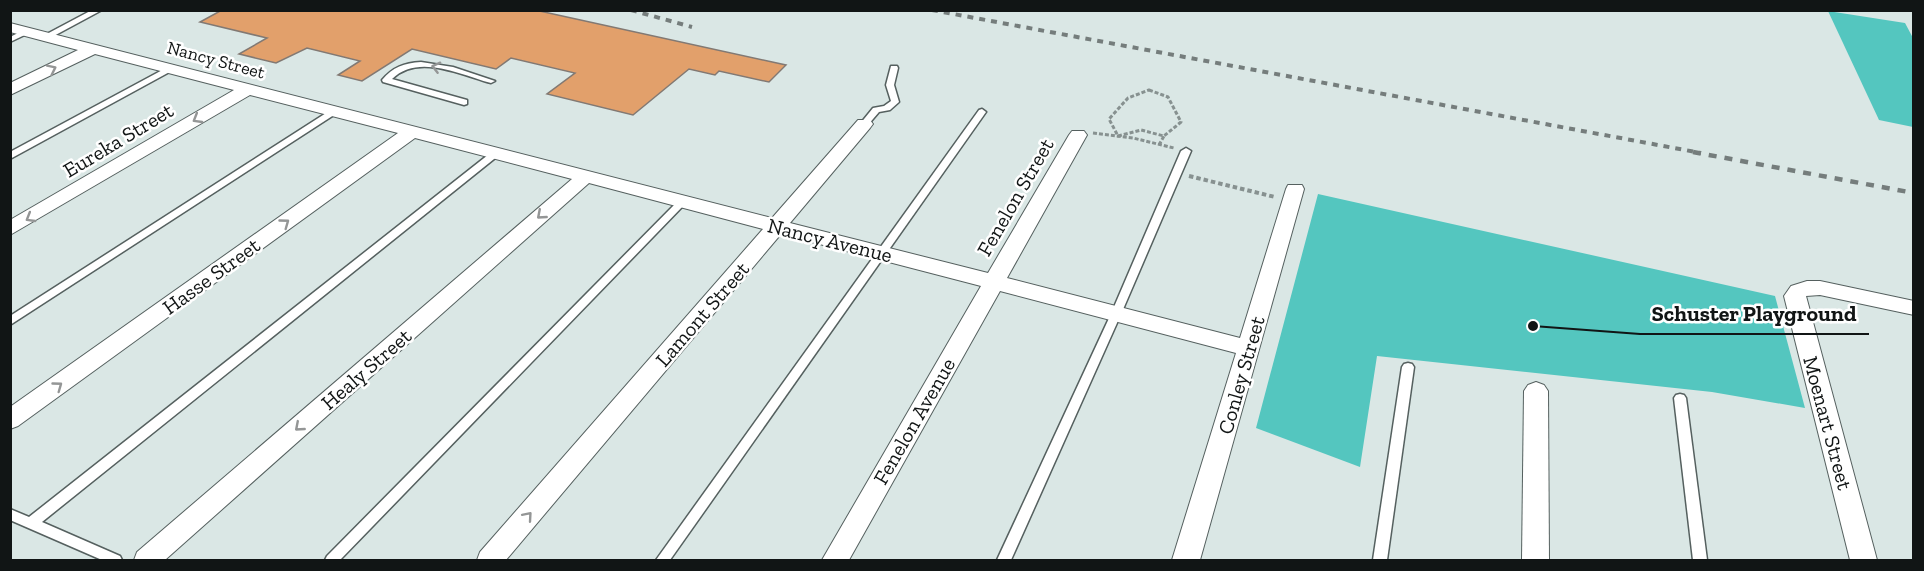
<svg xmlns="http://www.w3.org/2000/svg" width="1924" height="571" font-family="'Zilla Slab',serif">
<rect width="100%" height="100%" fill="#dae7e5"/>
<g fill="#54c6bf">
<path d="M1828,11l77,12 8,15v89l-34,-7z"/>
<path d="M1318,194l457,102 30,112 -93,-16 -335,-36 -17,111 -104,-39z"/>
</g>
<path fill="#e2a06b" stroke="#827973" stroke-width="1.5" d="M222,10h313l251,55 -17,17 -50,-11 -4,4 -26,-6 -56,46 -86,-21 28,-21 -64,-15 -15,11 -84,-20 -50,32 -24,-6 22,-14 -53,-13 -31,15 -37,-9 28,-16 -67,-16z"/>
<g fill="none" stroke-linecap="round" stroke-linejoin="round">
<g stroke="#55605f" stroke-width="3">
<g id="lane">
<path d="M92,10h10l-52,28h-3l-4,-2z"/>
<path d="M26,29l7,2 -23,11v-5z"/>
<path d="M421,62l32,5 42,14 -4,2c-30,-8 -73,-30 -99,-4l75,21v4l-3,1 -81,-23 -1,-2c11,-13 22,-17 39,-18z"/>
<path d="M891,66h6l1,2 -4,17 5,17 -9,8 -11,2 -12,14h-6l-1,-2 13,-16 11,-2 7,-5 -5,-16z"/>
<path d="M168,67h6l1,2 -165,90v-7z"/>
<path d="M334,108l4,3 -1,2 -327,212v-9z"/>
<path d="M982,109l4,3 -316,448h-14l323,-450z"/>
<path d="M1186,148l5,3 -70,163 -110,246h-14l114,-246 70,-163z"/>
<path d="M496,150l5,3 -2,2 -457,367 78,34 2,4h-20l-92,-40v-11l19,8 464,-366z"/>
<path d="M682,199l3,1 2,2 -2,2 -345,356h-15l2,-4 352,-356z"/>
<path d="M1408,363l4,1 2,3 -27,193h-14l29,-193 2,-3z"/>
<path d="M1680,394l4,1 2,3 21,162h-14l-19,-162 2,-3z"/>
</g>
</g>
<g stroke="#55605f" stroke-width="2">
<g id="street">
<path d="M10,23l762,195 86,-98h12l3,4 -3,4 -80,95 198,50 81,-138 3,-4h12l3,4 -80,143 233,60 46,-149 2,-4h14l2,4 -104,371h-28l64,-207 -236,-62 -151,269h-27l159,-274 -200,-52 -275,326h-29l3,-8 283,-323 -174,-46 -424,377h-31l3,-8 435,-373 -157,-41 -397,288 -8,3v-22l388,-274 -148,-38 -240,140v-15l224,-130 -139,-36 -85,41v-12l68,-33 -68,-18z"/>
<path d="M1807,281h13l94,20v14l-94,-20 -14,1 71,264h-27l-66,-264 7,-10z"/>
<path d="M1536,382l8,3 4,6 1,169h-27l2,-169 4,-6z"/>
</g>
</g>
<g stroke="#879190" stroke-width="3" stroke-dasharray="4 2" stroke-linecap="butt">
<path d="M1149,90l19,7 13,25 -17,14 -23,-6 -23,6 -9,-17 19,-21z"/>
<path d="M1093,133l40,5 41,10"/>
<path d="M1159,145l5,-9"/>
</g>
<path stroke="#879190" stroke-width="4" stroke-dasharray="4.5 3" stroke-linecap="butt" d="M1189,176l86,21"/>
<use href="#lane" fill="#fff" fill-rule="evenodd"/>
<use href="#street" fill="#fff" fill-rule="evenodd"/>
<g stroke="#757d7c" stroke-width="4" stroke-dasharray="6 6" stroke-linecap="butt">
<path d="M631,10l61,17"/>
<path d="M932,10l769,143"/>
</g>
<path stroke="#757d7c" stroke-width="4.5" stroke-dasharray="8 8" stroke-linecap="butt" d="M1693,152l221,41"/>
</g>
<defs><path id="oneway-chevron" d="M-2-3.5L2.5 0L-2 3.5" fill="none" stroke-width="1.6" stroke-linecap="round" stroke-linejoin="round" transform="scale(1.5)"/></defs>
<g stroke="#949696">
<use href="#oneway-chevron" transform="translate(436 67) rotate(-166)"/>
<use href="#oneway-chevron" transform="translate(52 69) rotate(-26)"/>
<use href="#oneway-chevron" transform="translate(197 119) rotate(149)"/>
<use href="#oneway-chevron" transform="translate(541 215) rotate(139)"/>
<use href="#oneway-chevron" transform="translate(30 218) rotate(149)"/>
<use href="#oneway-chevron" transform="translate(285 223) rotate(-36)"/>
<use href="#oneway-chevron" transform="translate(58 386) rotate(-36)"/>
<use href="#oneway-chevron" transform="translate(299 427) rotate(139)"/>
<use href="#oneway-chevron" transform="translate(528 516) rotate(-49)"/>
</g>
<g text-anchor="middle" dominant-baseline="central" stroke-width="5" stroke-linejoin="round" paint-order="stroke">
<g font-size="18" fill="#111515" stroke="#fff">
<text transform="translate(216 60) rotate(15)">Nancy Street</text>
</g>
<g font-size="21" fill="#111515" stroke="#fff">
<text transform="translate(118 140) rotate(-31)">Eureka Street</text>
<text transform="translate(1015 197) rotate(-60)">Fenelon Street</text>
<text transform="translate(830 240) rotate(14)">Nancy Avenue</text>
<text transform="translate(211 276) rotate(-36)">Hasse Street</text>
<text transform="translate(702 314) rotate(-49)">Lamont Street</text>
<text transform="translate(366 369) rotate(-41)">Healy Street</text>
<text transform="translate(1241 375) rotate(-74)">Conley Street</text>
<text transform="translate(914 421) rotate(-60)">Fenelon Avenue</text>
<text transform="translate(1828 423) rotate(75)">Moenart Street</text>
</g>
</g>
<path fill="none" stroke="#111515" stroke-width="2" d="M1533 326L1640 334H1869"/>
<circle fill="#111515" stroke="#fff" stroke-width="2" cx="1533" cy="326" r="6"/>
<g font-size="22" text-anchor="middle" font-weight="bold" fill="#111515" stroke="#fff" stroke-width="5" stroke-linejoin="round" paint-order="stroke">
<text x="1754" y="321">Schuster Playground</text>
</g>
<rect width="1924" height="571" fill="none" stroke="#111515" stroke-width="24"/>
</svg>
